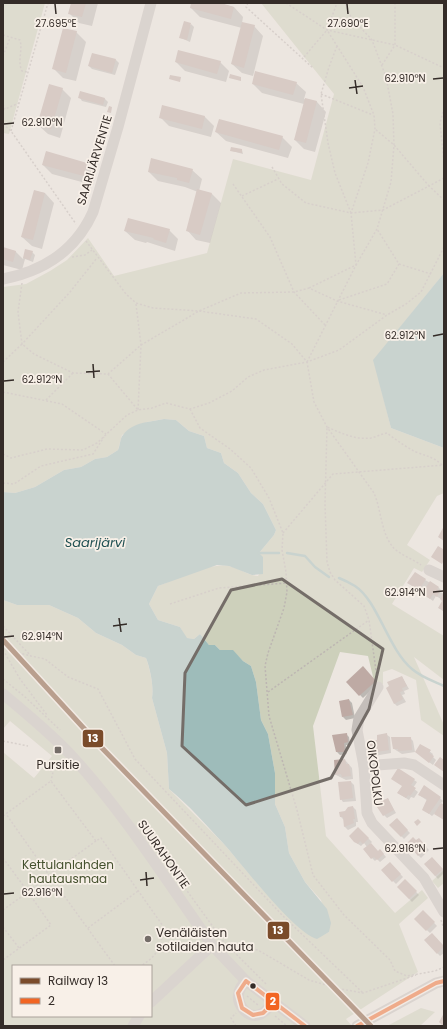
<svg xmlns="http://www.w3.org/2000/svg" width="447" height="1029" font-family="Poppins,sans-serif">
<rect width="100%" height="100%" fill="#ece6e0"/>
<g fill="#cdd0bb" fill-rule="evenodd">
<path d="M3,3h42l-36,131 -6,-1z"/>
<path d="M261,3h183v270l-70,87 17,68 53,20v45l-7,3 -30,49 23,15 -8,12 -8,-4 -22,36 52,32v44l-30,-23 30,68v11l-23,-16 -5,-40 -24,-11 -9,3v12l-8,1 -7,-29 -28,-4 -27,74 13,110 69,77 27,-23 6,8 -29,26 19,48 -72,47 6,7h-349v-274l31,26 18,-22 -42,-35 -7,8v-129l14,5h32l29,13 18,15 26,12 14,10 10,3c4,11 8,29 6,40l15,55 2,36 55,55 39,46 60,45 6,-3 -8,-32 -16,-18 -16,-29 -4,-26 -10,-23v-31l-7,-39 -7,-14 -5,-38 -5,-16 -8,-5 -10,-10 -13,-1 -5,-5h-6l-9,-11 -6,5 -8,-1 -6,-11 -22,-7 -9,-16 9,-18c19,-7 51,-24 71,-20 11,2 17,9 29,10l5,-9 -4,-14 15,-18 2,-5 -13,-26 -12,-11 -13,-20 -14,-10 -3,-10 -14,-5 -3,-12 -15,-5 -13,-11 -12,-1 -17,3 -25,13 -4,15 -11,7 -12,2 -14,8 -17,3 -29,17 -20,6 -12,-1v-205l23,-3 24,-13 17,-11 21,-22 26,38 93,-23 26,-94 78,21 23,-86zM13,966h138v50h-138z"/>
<path d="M444,870v13l-6,5 -6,-7z"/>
<path d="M421,1008l14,4 -15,14h-33z"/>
</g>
<g fill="#9ebcba">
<path d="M444,273v175l-53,-20 -18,-68z"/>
<path d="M164,419l12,1 13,11 15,5 3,12 14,5 3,10 14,10 13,20 12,11 13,26 -2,5 -15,18 4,4v17l-11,1 -23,-9 -12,-1 -59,21 -9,18 9,16 22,7 7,11 7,1 6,-5 9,11h6l5,5h13l10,11 8,5 5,16 5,38 7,14 7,39v31l10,23 4,26 16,29 22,27 4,14 -2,9 -12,7c-22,-5 -76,-76 -94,-96 -17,-18 -34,-38 -54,-54l-2,-36 -15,-55c2,-11 -2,-30 -6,-40l-10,-3 -14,-10 -26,-12 -18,-15 -29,-13h-32l-14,-5v-108l12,1 20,-6 29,-17 17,-3 14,-8 12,-2 11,-7c2,-4 2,-12 5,-15 9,-13 27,-13 41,-16z"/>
</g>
<g fill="#0003">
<path d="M72,3h26l-6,23 -13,-3 -10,-10z"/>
<path d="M192,3h25l17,4 9,10 -1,6 12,3 9,10 -10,40 -11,-3 -10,-9 10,-36 -42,-11 -9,-9z"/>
<path d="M191,24l3,3 -4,15 -9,-4z"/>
<path d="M76,32l10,10 -10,39 -13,-3 -9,-9z"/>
<path d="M116,60l3,3 -4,12 -23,-6 -3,-3z"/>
<path d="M176,62h44l9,9 -3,11 -41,-11z"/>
<path d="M296,83l10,9 -2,7 13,3 9,10 -11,40 -11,-3 -9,-9 9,-36 -42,-11 -9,-9z"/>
<path d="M62,89l9,9 -11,40 -12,-4 -10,-9z"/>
<path d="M81,92l24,7 3,3 -2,5 -24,-6 -2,-3z"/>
<path d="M160,117h45l9,9 -3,11 -42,-11z"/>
<path d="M216,132l66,5 10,10 -4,11 -62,-17z"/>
<path d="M242,150l1,4 -11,-3z"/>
<path d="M46,153l41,11 9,9 -3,12 -41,-11 -9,-9z"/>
<path d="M192,170l10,9 -3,12 13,3 9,9 -11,40 -14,-3 -9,-10 11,-38 -13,-5 -27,-6 -9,-9z"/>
<path d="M35,191l10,2 9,10 -12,46 -10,-3 -10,-9z"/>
<path d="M169,230l9,9 -3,12 -28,-9 -1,1 -11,-3 -10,-9z"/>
<path d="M3,248l12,3 8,8 3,-9 6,2 3,3 -2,7 -8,-3 -3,11 -19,-5z"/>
<path d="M425,580l13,7 3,3 -1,2 4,2v18l-5,-4 4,-6 -2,-3 -5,-3 -3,5 -24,-18z"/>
<path d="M363,668l15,16 -15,14 -16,-16z"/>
<path d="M402,677l7,12 -5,2 1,3 -3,1 4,7 -9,4 -3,-3z"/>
<path d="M349,700l3,3 3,15 -9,2 -3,-3z"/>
<path d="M346,734l3,3 1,8h-4l1,9 -7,1 -3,-3z"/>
<path d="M387,735l3,2 1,16 -17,3 -3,-1 -3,-3z"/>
<path d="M410,738l3,3 2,11 -13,2 -8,-5z"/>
<path d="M421,745l12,9 -1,2 4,4 -3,5 -7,-5z"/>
<path d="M345,760l7,8 1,11 -7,1 -10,-5z"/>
<path d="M414,780l3,2 -4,6 5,4 -4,6 -3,-1 -2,3 -11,-7z"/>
<path d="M351,782l3,3 2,16 -13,1 -2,-3z"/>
<path d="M419,795l21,3 3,3 -3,3 4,3v13l-9,-7 -3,3 -8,-6 4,-9z"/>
<path d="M388,799l8,14 -9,5 -3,-3z"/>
<path d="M353,807l3,3 2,12h-2v4l-8,4 -3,-3 -1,-7 -3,-3z"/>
<path d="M396,819l14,14 -6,6 -13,-14z"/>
<path d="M358,828l14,14 -2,2 8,8 2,-2 6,7 -6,5 -3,-3 -2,2 -3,-3 -5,-11 -3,-4 -3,3 -3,-2 -8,-8z"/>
<path d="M419,839l10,11 -8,8 -11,-11z"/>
<path d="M432,858l12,13v2l-6,6 -13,-15z"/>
<path d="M390,863l13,14 -7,7 -14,-14z"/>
<path d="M405,880l14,15 -7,7 -14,-15z"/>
<path d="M423,911l14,15 -7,7 -15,-14z"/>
<path d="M432,934l12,13v6l-4,3 -15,-16z"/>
</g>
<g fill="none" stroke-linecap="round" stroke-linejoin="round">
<g stroke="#9ebcba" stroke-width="2.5">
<path d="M259,553h20"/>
<path d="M287,553l18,3 10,11 14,10"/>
<path d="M339,578c5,2 11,5 16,8 23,15 33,63 57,83 9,8 21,12 32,17"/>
</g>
</g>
<g fill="#beaaa4">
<path d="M71,3h15l-4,14 -14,-3z"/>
<path d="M191,3h30l13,4 -3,12 -41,-11z"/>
<path d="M184,21l7,2 -4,17 -8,-2z"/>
<path d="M242,22l13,3 -11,43 -13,-4z"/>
<path d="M63,28l14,3 -11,42 -14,-4z"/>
<path d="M178,50l43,11 -4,13 -42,-12z"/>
<path d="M92,53l24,6 -4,14 -24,-7z"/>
<path d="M255,71l42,11 -4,13 -41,-11z"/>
<path d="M230,74l11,3v4l-12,-3z"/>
<path d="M170,75l11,2 -1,5 -11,-3z"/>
<path d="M49,84l14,4 -12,41 -14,-4z"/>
<path d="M80,91l25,7 -2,7 -25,-7z"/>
<path d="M305,98l12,3 -11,42 -12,-3z"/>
<path d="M162,105l43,11 -3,13 -43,-11z"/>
<path d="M109,106l3,1 -1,6 -4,-1z"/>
<path d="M219,119l64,17 -4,14 -64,-18z"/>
<path d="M231,147l11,2v4l-12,-2z"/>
<path d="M46,151l41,12 -3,13 -42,-11z"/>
<path d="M151,158l42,11 -4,14 -12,-3v-2l-29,-6z"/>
<path d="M197,189l15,4 -12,42 -14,-4z"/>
<path d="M34,190l11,3 -12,47 -12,-3z"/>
<path d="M128,218l42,11 -4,14 -13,-4 1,-1 -30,-7z"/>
<path d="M3,247l13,4 -3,11 -10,-3z"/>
<path d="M25,249l8,2 -3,9 -7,-2z"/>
<path d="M444,526v15l-6,-4z"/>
<path d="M438,546l5,3 1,-2v13l-2,4 -11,-7z"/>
<path d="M415,572l11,7 -7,11 -12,-7z"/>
<path d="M430,581l9,6 -2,2 3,2 -3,6 -4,-3 -3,5 -8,-5z"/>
<path d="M444,592v19l-6,-3 4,-7 -2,-2z"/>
<path d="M363,666l13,15 -17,15 -13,-14z"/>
<path d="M402,676l5,10 -5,2 1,3 -3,1 3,7 -9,5 -8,-16 3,-2 -2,-4z"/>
<path d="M349,699l4,16 -11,2 -3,-16z"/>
<path d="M347,733l1,9 -4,1 1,9h-9l-4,-17z"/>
<path d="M387,733l2,17 -13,2v1l-9,-1 -1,-10 11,-2v-5z"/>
<path d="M391,737h20l1,13 -14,1v-2h-5z"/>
<path d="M420,744l11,6 -2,3 5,3 -5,7 -14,-11z"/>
<path d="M440,757l4,3v12l-10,-7z"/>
<path d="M345,759l1,5h3l2,12 -9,1 -1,-3 -6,1 -1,-15z"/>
<path d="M398,768l17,11 -4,6 5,3 -6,8 -2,-1 -2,3 -9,-5 5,-7 -11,-7z"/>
<path d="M351,781l2,17 -13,2 -2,-18z"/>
<path d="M424,785l17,12 -12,17 -7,-4 5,-11 -9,-4z"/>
<path d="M388,798l6,12 -11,6 -8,-12z"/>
<path d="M441,803l3,2v15l-10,-6z"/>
<path d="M353,806l2,13h-2l1,4 -10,4 -1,-10h-3l-1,-5 6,-1 3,-4z"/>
<path d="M397,818l11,12 -7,7 -12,-12z"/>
<path d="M418,819l3,3 -4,4 -3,-4z"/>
<path d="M358,827l11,11 -6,6 -3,-3 -2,3 -4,-2 -5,-6z"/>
<path d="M413,837l3,3 3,-2 8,9 -9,9 -11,-13z"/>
<path d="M371,843l7,8 2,-2 4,5 -7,6 -3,-3 -3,2 -8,-10z"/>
<path d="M432,857l11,12 -8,7 -11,-12z"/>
<path d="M390,862l11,12 -9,8 -11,-12z"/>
<path d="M405,879l12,12 -8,8 -12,-12z"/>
<path d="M423,910l12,12 -9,9 -12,-12z"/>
<path d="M432,933l12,13 -7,8 -13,-14z"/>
<path d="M444,1013v13h-1l-4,-4z"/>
</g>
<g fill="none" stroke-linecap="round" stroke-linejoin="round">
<g stroke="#bdb6b2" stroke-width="1.5" stroke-dasharray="2 2" stroke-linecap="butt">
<path d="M248,3l-2,4 67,61"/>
<path d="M286,3l41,27 68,15 49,23"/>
<path d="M3,35l17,5c3,11 -3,21 2,31l5,1"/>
<path d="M337,46l-8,21 -8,27 7,49 7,30 16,40"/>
<path d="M3,56l7,-18"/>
<path d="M304,57l23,-27 10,-27"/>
<path d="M382,65l13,-20v-42"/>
<path d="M321,94l52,21"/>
<path d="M3,104l2,5"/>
<path d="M444,108l-4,15 4,40"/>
<path d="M3,110l16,-7"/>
<path d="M3,124l8,7 65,93"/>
<path d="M11,131l37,-128"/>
<path d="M272,167l10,17 24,19 45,10 32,-3 46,-24 -35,-41 -19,-16"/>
<path d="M444,178l-15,8 15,14"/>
<path d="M233,184l37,53 24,55 31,33"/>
<path d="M242,196l36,-17"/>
<path d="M86,241l40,53 10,9 17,5 46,3 57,8 36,25 15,18 7,40 13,25 47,66c7,16 7,39 18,53 6,8 21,13 29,19"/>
<path d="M72,257l13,-2 7,-5"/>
<path d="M399,264l32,10"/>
<path d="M22,283l-4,29 4,32 48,-52 27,-34"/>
<path d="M309,288l47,-23 21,-36 14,-47 3,-37 -1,-31 -7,-37 -14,-37 -21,-23 -6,-14"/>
<path d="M339,300l48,-16 12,-20 -22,-35"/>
<path d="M136,304l5,41 -3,65"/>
<path d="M3,362l19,-18 12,10 39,19 35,1 33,-29 58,-34 42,-18 53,-1 15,-4 28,13 50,14"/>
<path d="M307,362l49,-97 -5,-52 17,-50 7,-34 -1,-14 -11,-28 -36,-57"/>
<path d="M108,374l30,36"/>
<path d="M3,392l59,12 44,30"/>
<path d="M46,400l27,-27"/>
<path d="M190,409l10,19 30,21 21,19 18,30 14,35 -1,17 4,22 1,20 -3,16 -16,45 -3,13 4,50 28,94 16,65 31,40 46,45 5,11 12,5 28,-5 9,-4"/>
<path d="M3,454l8,4 36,-9 36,1 14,-7 30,-28 11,-5 14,-2 14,-5 24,6 19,-6 23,-12 16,-14 16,-7 43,-8 32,-12 48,-35 19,-11 15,-12 23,-45"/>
<path d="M3,483l11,1 27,-18 52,-12 11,-17"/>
<path d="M283,533l50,-59 111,-9"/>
<path d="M170,604l49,-16 68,-5"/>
<path d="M3,626l28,30 14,3 23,18 30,12 37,70 148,157 80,77"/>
<path d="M3,649l28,7"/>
<path d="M3,650l17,29 27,36"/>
<path d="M377,678l-8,-58 -5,-14 -29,-26 -5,-8 -3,-10 -2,-58 2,-77c14,6 28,13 44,11 5,-1 10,-4 16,-5 9,7 19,14 29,19 10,4 18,5 26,13"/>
<path d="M3,679l21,17 36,34"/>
<path d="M268,692l101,-72"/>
<path d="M3,741l25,5"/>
<path d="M43,766l10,6 -2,9"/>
<path d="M3,816l48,-35 45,60 5,-3 62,88c-1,20 -5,29 -22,40"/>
<path d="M96,841l-47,34 66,91"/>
<path d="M3,858l25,34 21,-17 -43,-61"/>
<path d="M185,888l39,54 42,42"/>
<path d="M3,910l25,-18 23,33 -48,35"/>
<path d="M441,920l3,9"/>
<path d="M3,927l16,21"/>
<path d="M88,928l50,-37"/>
<path d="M240,946l18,4 51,30 27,8 27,5 53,-18"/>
<path d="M247,996l11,9"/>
<path d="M275,1016l12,10"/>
<path d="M236,1026l-5,-8 5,-5"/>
</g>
<g stroke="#c4beba" stroke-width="11">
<path d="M3,279c41,-8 73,-29 90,-67l25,-85 33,-124"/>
<path d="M429,570l15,7"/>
<path d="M378,687l-19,31 -2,12 7,36 3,47 5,10 52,55 20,34"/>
<path d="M3,694c23,19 45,37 66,59 54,58 97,127 143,192l34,36 59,45"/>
<path d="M364,766l40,-3 10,2 30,20"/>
<path d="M246,981c-3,3 -6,7 -7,11 -3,11 7,26 19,23 6,-1 11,-8 15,-12"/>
<path d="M151,1002l61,-57"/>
<path d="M133,1026l6,-10"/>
<path d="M357,1026l79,-43 8,-2"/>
</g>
<g stroke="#f8f0e8" stroke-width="7">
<g id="bus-1">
<path d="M273,1003l-10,10 -10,2 -11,-7 -4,-15 8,-12 59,45"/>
<path d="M357,1026l79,-43 8,-2"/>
</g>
</g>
<use href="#bus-1" stroke="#f26522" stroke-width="4"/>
<g stroke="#f8f0e8" stroke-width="8">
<path id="rail-1" d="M3,640l97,106 271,280"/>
</g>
<use href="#rail-1" stroke="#7a4b2a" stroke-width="5"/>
</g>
<path d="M0 0H447V1029H0ZM282,579l101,70 -14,60 -38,69 -85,27 -64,-59 3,-73 46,-83z" fill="#ece6e0" fill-opacity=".55" fill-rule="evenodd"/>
<path fill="none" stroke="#746d68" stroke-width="3" stroke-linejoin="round" d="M282,579l101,70 -14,60 -38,69 -85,27 -64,-59 3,-73 46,-83z"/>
<path fill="none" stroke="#342c28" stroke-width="1.5" d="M55,4l1,10M347,4l1,10M433,79l10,-1M355,80l2,14M349,88l14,-2M4,124l10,-1M433,336l10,-2M93,364l1,14M86,372l14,-1M4,381l10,-1M433,592l10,-1M119,618l2,14M113,626l14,-2M4,637l10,-1M433,849l10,-1M146,872l1,14M140,880l14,-2M4,894l10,-1"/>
<g fill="#746d68" stroke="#f8f0e8" stroke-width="1.5">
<rect x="54" y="746" width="8" height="8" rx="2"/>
<circle cx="148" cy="939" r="4"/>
</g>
<circle fill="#342c28" stroke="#f8f0e8" stroke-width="1.5" cx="253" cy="986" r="3.5"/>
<g text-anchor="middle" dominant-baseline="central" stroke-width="3.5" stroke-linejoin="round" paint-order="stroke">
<g font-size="12" fill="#342c28" stroke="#f8f0e8">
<text transform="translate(94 160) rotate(-73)">SAARIJÄRVENTIE</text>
<text transform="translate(375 773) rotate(83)">OIKOPOLKU</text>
<text transform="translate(164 854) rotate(55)">SUURAHONTIE</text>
</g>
<g font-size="12" fill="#342c28" stroke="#f8f0e8">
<text x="58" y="764">Pursitie</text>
<text x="156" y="932" text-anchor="start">Venäläisten<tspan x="156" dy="14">sotilaiden hauta</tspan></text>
</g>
<g font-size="12" fill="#45512e" stroke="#f8f0e8">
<text x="68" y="864">Kettulanlahden<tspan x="68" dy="14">hautausmaa</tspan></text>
</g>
<g font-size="13" font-style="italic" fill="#215153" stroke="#f8f0e8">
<text x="95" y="542">Saarijärvi</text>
</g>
</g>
<g font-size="10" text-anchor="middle" fill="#342c28" stroke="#f8f0e8" stroke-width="3.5" stroke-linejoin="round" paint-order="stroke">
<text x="56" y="27">27.695°E</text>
<text x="348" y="27">27.690°E</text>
<text x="405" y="82">62.910°N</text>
<text x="42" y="126">62.910°N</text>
<text x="405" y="339">62.912°N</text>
<text x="42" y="383">62.912°N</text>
<text x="405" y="596">62.914°N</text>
<text x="42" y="640">62.914°N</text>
<text x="405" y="852">62.916°N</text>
<text x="42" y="896">62.916°N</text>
</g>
<g stroke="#f8f0e8" stroke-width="1.5">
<rect x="82" y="729" width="22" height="19" rx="4" fill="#7a4b2a"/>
<rect x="267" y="921" width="23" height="19" rx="4" fill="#7a4b2a"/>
<rect x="265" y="992" width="15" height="19" rx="4" fill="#f26522"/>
</g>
<g font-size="11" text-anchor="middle" font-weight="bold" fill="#fff">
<text x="93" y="742">13</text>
<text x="278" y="934">13</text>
<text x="273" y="1005">2</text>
</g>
<rect width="447" height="1029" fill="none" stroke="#342c28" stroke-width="8"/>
<rect x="12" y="965" width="140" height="52" fill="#f8f0e8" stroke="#aaa29b"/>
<rect x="20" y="978" width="20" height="6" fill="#7a4b2a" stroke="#aaa29b"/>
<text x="48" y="985" font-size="12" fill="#342c28">Railway 13</text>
<rect x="20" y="998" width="20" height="6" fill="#f26522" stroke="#aaa29b"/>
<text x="48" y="1005" font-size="12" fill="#342c28">2</text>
</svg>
